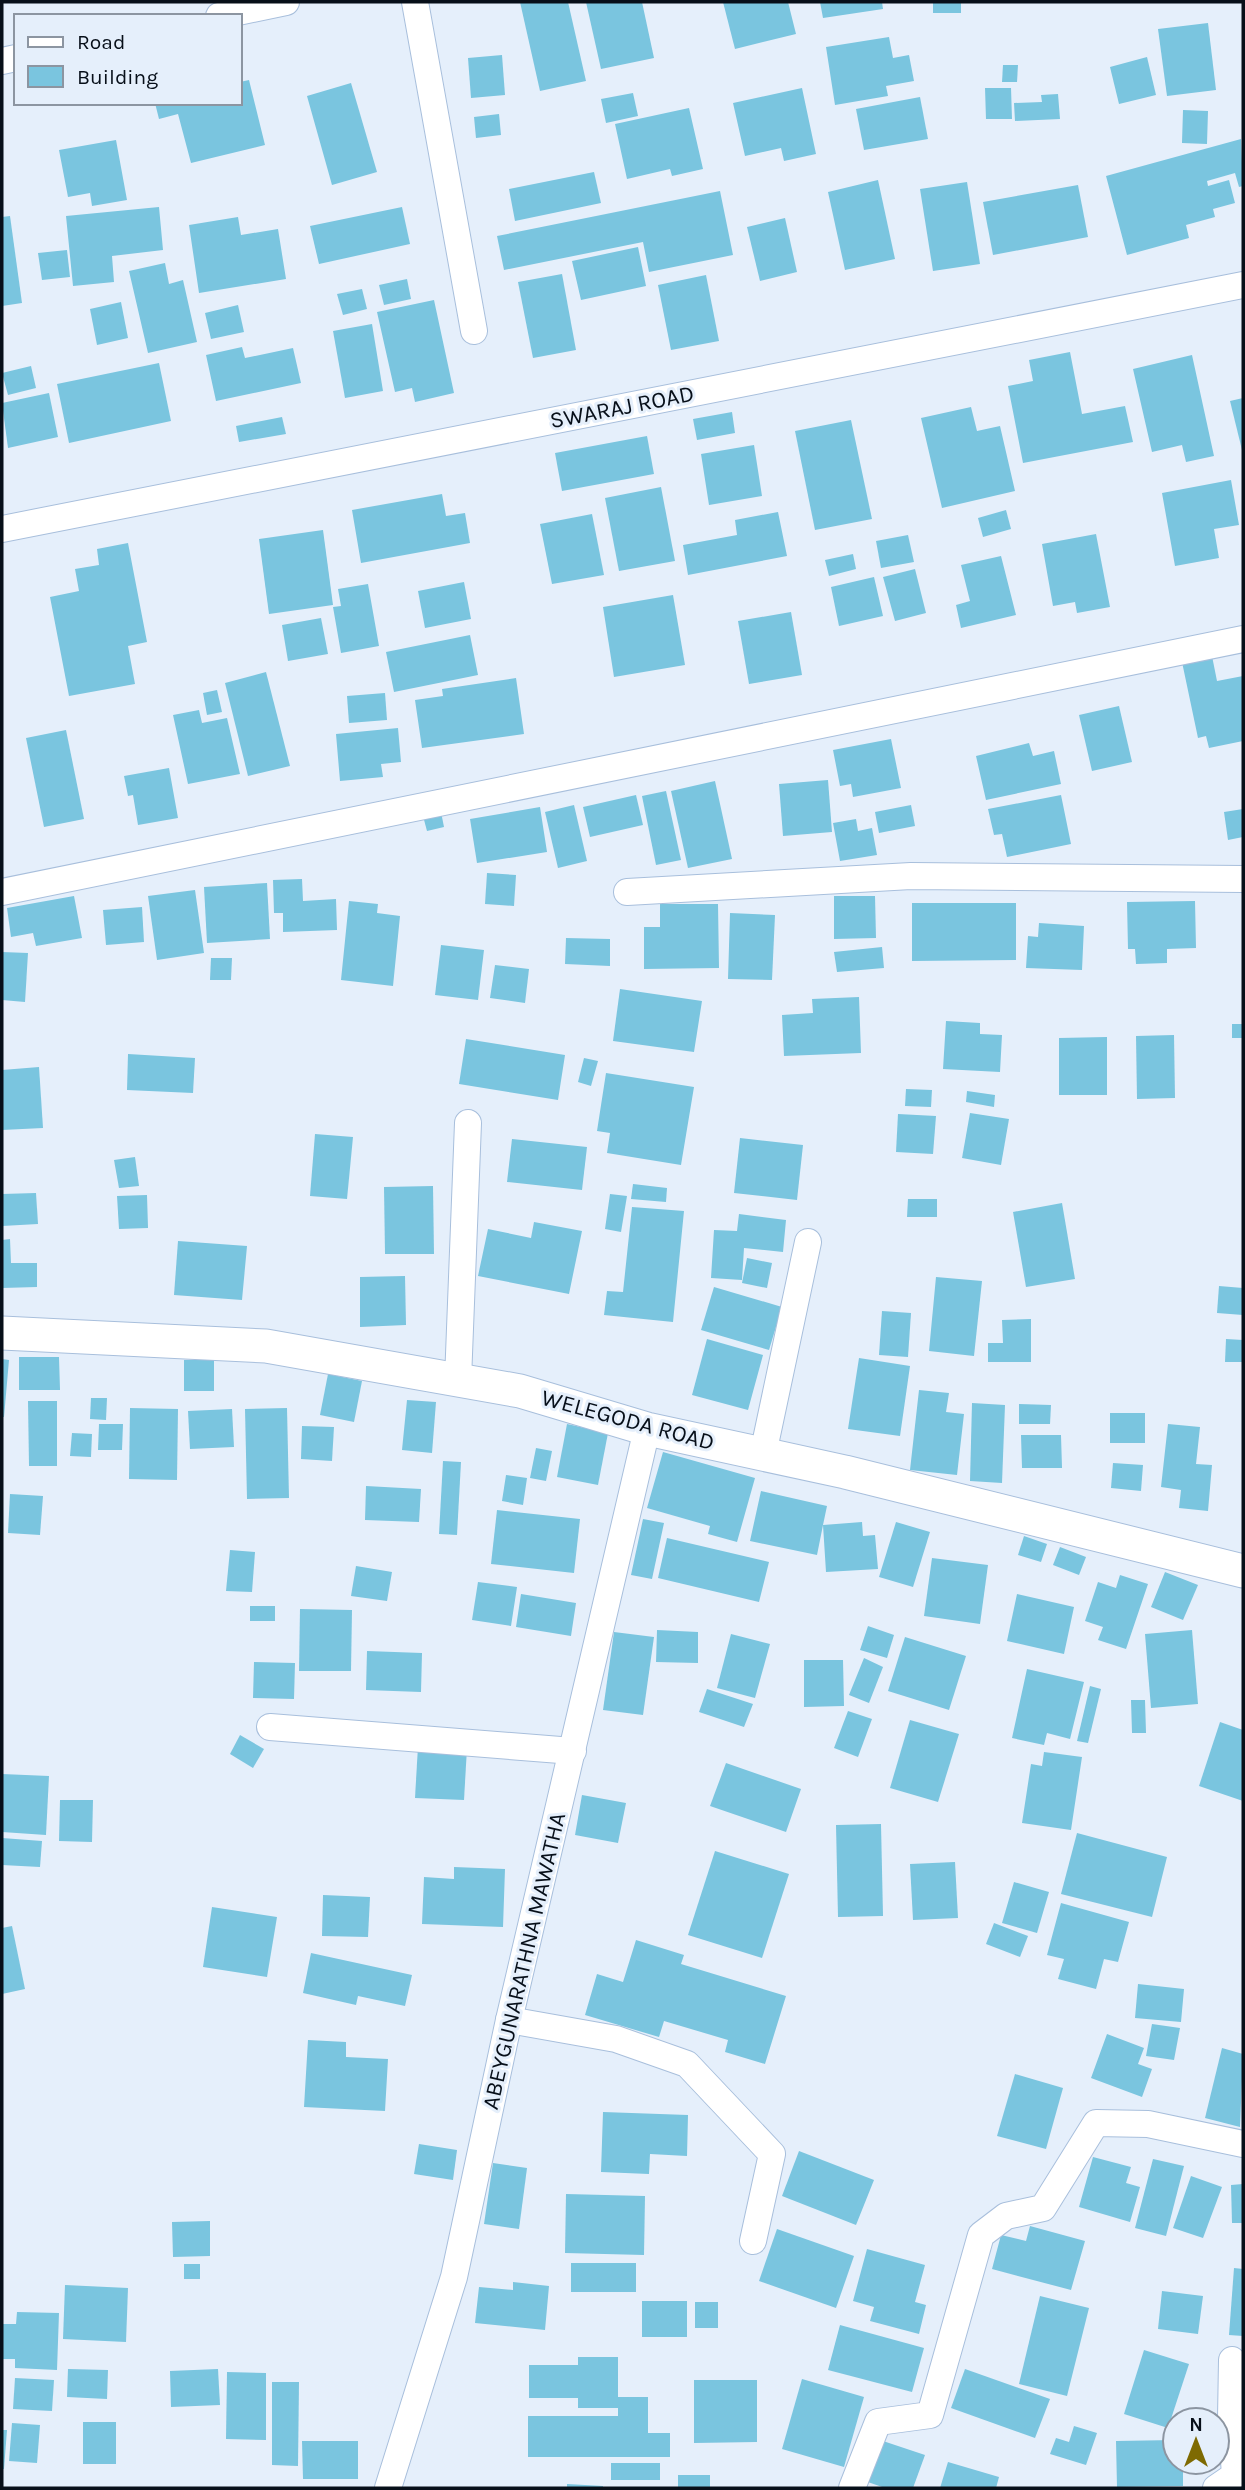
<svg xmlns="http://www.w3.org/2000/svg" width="1245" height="2490" font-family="Karla,sans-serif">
<rect width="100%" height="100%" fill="#e5effb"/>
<g fill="#7ac5df">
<path d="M520,2h48l18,79 -46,10z"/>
<path d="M586,2h56l12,56 -53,11z"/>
<path d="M723,2h65l8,32 -61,15z"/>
<path d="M820,2h62l1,7 -60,9z"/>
<rect x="933" y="2" width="28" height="11"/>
<path d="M1208,23l8,67 -49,6 -9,-67z"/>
<path d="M889,37l4,21 16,-3 5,26 -28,5 2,10 -53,9 -9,-58z"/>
<path d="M502,55l3,40 -34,3 -3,-40z"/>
<path d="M1147,57l9,38 -37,9 -9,-37z"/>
<path d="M1003,65h15l-1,17h-15z"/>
<path d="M249,80l16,65 -74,18 -13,-49 -19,5 -4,-16h85v-21z"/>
<path d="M351,83l26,89 -45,13 -25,-89z"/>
<path d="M802,88l14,66 -32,7 -3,-13 -36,8 -12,-53z"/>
<path d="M985,88h26l1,31h-26z"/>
<path d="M633,93l5,23 -32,7 -5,-24z"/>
<path d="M1058,94l2,25 -45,2 -1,-18 28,-1 -1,-7z"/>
<path d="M920,97l8,42 -64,11 -8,-41z"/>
<path d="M689,108l14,61 -31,7 -2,-7 -43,10 -12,-55z"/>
<path d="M1183,110l25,1 -1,33 -25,-1z"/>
<path d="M499,114l2,21 -25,3 -2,-21z"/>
<path d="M1241,139l2,47 -4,1 -4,-14 -28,8 1,5 21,-6 6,23 -22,6 2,8 -29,8 3,13 -62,17 -21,-79z"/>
<path d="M116,140l11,60 -35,6 -2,-13 -22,4 -9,-47z"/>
<path d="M594,172l7,31 -86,18 -6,-32z"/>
<path d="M878,180l17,79 -50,11 -17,-78z"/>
<path d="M967,182l13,82 -47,7 -13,-82z"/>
<path d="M1078,185l10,52 -95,18 -10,-53z"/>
<path d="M720,191l13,64 -84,17 -6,-30 -139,28 -7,-34z"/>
<path d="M159,207l4,43 -51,6 2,26 -41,4 -7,-70z"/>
<path d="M402,207l8,37 -91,20 -9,-38z"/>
<path d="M10,216l12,87 -20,3v-89z"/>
<path d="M238,217l3,18 37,-6 8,50 -87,14 -10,-68z"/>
<path d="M785,218l12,54 -37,9 -13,-54z"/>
<path d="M638,247l8,39 -65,14 -9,-39z"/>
<path d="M67,250l3,27 -28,3 -4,-27z"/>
<path d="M165,263l4,21 14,-4 14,62 -49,11 -19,-82z"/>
<path d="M562,274l14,76 -43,8 -15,-76z"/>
<path d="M706,275l13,66 -48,9 -13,-65z"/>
<path d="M407,279l4,20 -27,6 -5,-20z"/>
<path d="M362,289l5,20 -24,6 -6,-21z"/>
<path d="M434,300l20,93 -39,9 -3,-14 -17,4 -18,-80z"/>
<path d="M121,302l7,36 -31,7 -7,-36z"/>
<path d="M238,305l6,27 -33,7 -6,-26z"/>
<path d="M372,324l11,67 -38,7 -12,-67z"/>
<path d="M242,347l3,11 48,-10 8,35 -85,18 -10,-46z"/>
<path d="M1070,352l12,62 43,-8 8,36 -110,21 -15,-77 25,-5 -4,-21z"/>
<path d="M1192,355l22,101 -28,6 -4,-17 -30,7 -19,-83z"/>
<path d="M159,363l12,58 -102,22 -12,-59z"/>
<path d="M31,366l5,22 -28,7 -6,-22z"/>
<path d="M49,393l9,44 -50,11 -6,-45z"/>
<path d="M1243,398v52h-1l-12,-49z"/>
<path d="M971,407l6,24 23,-5 15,65 -73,17 -21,-90z"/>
<path d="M732,412l3,21 -38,7 -4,-21z"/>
<path d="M282,417l4,17 -47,8 -3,-16z"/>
<path d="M851,420l21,99 -57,11 -20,-99z"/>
<path d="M647,436l7,38 -92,17 -7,-38z"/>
<path d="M754,445l8,51 -53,9 -8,-51z"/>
<path d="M1231,480l8,45 -25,4 5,29 -44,8 -13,-73z"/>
<path d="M661,487l14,74 -56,10 -14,-73z"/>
<path d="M442,494l4,22 19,-3 5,30 -109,20 -9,-53z"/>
<path d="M1006,510l5,19 -28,8 -5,-19z"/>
<path d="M778,512l9,44 -99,19 -5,-30 54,-10 -2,-15z"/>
<path d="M592,514l12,61 -52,9 -12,-60z"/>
<path d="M323,530l10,75 -64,9 -10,-75z"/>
<path d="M1096,534l14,73 -33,6 -2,-11 -22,4 -11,-62z"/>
<path d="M908,535l6,27 -33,6 -5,-27z"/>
<path d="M128,543l19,99 -19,4 7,38 -66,12 -19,-99 29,-6 -4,-22 24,-4 -2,-16z"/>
<path d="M853,554l3,15 -27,7 -4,-16z"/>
<path d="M1001,556l15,59 -55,13 -5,-23 14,-4 -9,-36z"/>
<path d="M915,569l11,44 -31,8 -12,-44z"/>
<path d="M874,577l9,39 -44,10 -8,-39z"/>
<path d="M464,582l7,37 -46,9 -7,-37z"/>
<path d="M368,584l11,62 -38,7 -8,-46 8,-1 -3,-17z"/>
<path d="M673,595l12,70 -71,12 -11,-70z"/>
<path d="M791,612l11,63 -53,9 -11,-63z"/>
<path d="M321,618l7,36 -40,7 -6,-36z"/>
<path d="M470,635l8,40 -84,17 -8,-40z"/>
<path d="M1212,656l5,25 26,-5v65l-34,7 -3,-12 -8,2 -16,-76z"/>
<path d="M266,672l24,94 -42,10 -23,-93z"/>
<path d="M516,678l8,56 -102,14 -7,-48 28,-4 -1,-7z"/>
<path d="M217,690l5,22 -15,3 -4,-22z"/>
<path d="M385,693l2,27 -38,3 -2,-27z"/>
<path d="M1119,706l13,56 -40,9 -13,-56z"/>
<path d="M199,710l3,13 25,-5 13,56 -52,10 -15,-69z"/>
<path d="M398,728l3,34 -20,2 2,13 -43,4 -4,-47z"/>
<path d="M66,730l18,89 -40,8 -18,-89z"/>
<path d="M891,739l10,49 -48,9 -2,-13 -11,2 -7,-36z"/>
<path d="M1029,743l4,13 21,-5 7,33 -75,16 -10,-44z"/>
<path d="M169,768l9,50 -40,7 -5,-30 -5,1 -4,-20z"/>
<path d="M828,780l4,52 -49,4 -4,-52z"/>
<path d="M715,781l17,78 -44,9 -17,-77z"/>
<path d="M666,791l15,69 -25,5 -14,-69z"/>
<path d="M636,795l7,30 -53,12 -7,-30z"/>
<path d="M1061,795l10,49 -64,13 -5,-23 -8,1 -6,-26z"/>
<path d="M574,805l13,56 -29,7 -13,-56z"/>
<path d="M911,805l4,21 -36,7 -4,-21z"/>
<path d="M540,807l7,45 -70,11 -7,-44z"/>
<path d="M1243,809v28l-15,3 -4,-28z"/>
<path d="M441,812l3,15 -17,4 -4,-15z"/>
<path d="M856,819l2,12 14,-3 5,27 -37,6 -7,-38z"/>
<path d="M487,873l29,2 -2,31 -29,-2z"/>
<path d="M302,879l1,22 33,-2 1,31 -54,2v-19h-9l-1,-33z"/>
<path d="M267,883l3,56 -63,4 -3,-56z"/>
<path d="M195,890l9,63 -47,7 -9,-64z"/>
<path d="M74,896l8,42 -46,8 -3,-13 -22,4 -4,-29z"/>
<path d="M834,896h41l1,42 -42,1z"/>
<path d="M349,901l29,3 -1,9 23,3 -7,70 -52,-6z"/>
<path d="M1195,901l1,47 -29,1v14l-31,1 -1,-15h-7l-1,-47z"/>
<path d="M912,903h104v57l-104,1z"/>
<path d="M660,904h58l1,64 -75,1v-42h16z"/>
<path d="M142,907l2,35 -38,3 -3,-35z"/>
<path d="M730,913l45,2 -3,65 -44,-1z"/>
<path d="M1039,923l45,3 -2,44 -56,-2 2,-32 10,1z"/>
<path d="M566,938l44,1v27l-45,-2z"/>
<path d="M441,945l43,5 -6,50 -43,-5z"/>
<path d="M882,947l2,21 -47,4 -3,-20z"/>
<path d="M2,952l26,1 -3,49 -23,-2z"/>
<path d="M211,958h21l-1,22h-21z"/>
<path d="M495,965l34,4 -4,34 -35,-5z"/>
<path d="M620,989l82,12 -8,51 -81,-11z"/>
<path d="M859,997l2,56 -77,3 -2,-41 31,-2 -1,-14z"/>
<path d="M946,1021l34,2v11l22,1 -2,37 -57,-3z"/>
<rect x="1232" y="1024" width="11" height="14"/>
<path d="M1174,1035l1,63 -38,1 -1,-63z"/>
<path d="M1107,1037v58h-48v-57z"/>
<path d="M466,1039l99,16 -7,45 -99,-16z"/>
<path d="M128,1054l67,4 -2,35 -66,-3z"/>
<path d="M584,1058l14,3 -7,25 -13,-4z"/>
<path d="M39,1067l4,61 -41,2v-60z"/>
<path d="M606,1073l88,14 -13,78 -74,-12 3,-20 -13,-2z"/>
<path d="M906,1089l26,1 -1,17 -26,-1z"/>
<path d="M967,1091l28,4 -1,12 -28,-5z"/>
<path d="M970,1113l39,6 -8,46 -39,-7z"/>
<path d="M898,1114l38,2 -3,38 -37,-2z"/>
<path d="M315,1134l38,3 -6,62 -37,-3z"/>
<path d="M740,1138l63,7 -6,55 -63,-7z"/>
<path d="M512,1139l75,8 -5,43 -75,-8z"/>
<path d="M135,1157l4,29 -20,2 -5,-28z"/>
<path d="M633,1184l34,4 -1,14 -35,-3z"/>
<path d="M433,1186l1,68h-49l-1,-67z"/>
<path d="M36,1193l2,31 -36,2v-32z"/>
<path d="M610,1194l17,2 -6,36 -16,-3z"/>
<path d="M147,1195l1,33 -29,1 -2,-33z"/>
<path d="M908,1199h29v18h-30z"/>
<path d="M1062,1203l13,76 -49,8 -13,-75z"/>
<path d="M632,1207l52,4 -11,111 -69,-7 3,-24 16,1z"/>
<path d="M739,1214l47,6 -3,32 -39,-4 -2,32 -31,-2 3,-48 23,1z"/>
<path d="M534,1222l48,9 -13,63 -91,-18 10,-47 43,9z"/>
<path d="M10,1239l1,24h26v24l-35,1v-48z"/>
<path d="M178,1241l69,5 -5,54 -68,-5z"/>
<path d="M747,1258l25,5 -5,25 -25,-5z"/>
<path d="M405,1276l1,49 -46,2v-50z"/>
<path d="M936,1277l46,4 -8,75 -45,-5z"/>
<path d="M1219,1286l24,2v27l-26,-2z"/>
<path d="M714,1287l68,20 -13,43 -68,-20z"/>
<path d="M882,1311l29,2 -3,44 -29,-2z"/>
<path d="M1031,1319v43h-43v-19h15l-1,-23z"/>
<path d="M707,1339l56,16 -15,55 -56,-15z"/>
<path d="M1226,1339l17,1v22h-18z"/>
<path d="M19,1357h40l1,33h-41z"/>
<path d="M859,1358l51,8 -10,70 -52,-7z"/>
<path d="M2,1359l7,1 -5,57h-2z"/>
<rect x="184" y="1360" width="30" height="31"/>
<path d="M328,1374l34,7 -8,41 -34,-7z"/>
<path d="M919,1390l30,3 -3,19 18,2 -7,61 -47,-5z"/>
<path d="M91,1398h16l-1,22 -16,-1z"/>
<path d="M407,1400l29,2 -4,51 -30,-3z"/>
<path d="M28,1401h29v65h-28z"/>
<path d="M972,1403l33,2 -3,78 -32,-2z"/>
<path d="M1019,1404l32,1 -1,19h-31z"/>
<path d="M130,1408l48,1 -1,71 -48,-1z"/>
<path d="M287,1408l2,90 -42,1 -2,-90z"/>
<path d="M232,1409l2,38 -44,2 -2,-38z"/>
<rect x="1110" y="1413" width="35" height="30"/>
<path d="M99,1424h24l-1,26h-24z"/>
<path d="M567,1424l41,9 -10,52 -41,-8z"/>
<path d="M1168,1424l32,3 -4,37 16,1 -4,46 -29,-3 2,-18 -20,-3z"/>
<path d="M302,1426l32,1 -2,34 -31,-2z"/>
<path d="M72,1433l20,1 -1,23 -21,-1z"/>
<path d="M1021,1435h40l1,33h-40z"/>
<path d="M536,1448l16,3 -6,30 -16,-3z"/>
<path d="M663,1452l92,26 -18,64 -29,-8 2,-8 -63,-18z"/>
<path d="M443,1461l18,1 -4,73 -18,-1z"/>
<path d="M1113,1463l30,2 -2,26 -30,-3z"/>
<path d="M506,1475l21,3 -4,27 -21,-4z"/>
<path d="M366,1486l55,3 -2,33 -54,-2z"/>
<path d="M761,1491l66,15 -4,19 39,-3 1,14 12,-1 3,34 -52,3 -3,-47 -6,30 -67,-14z"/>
<path d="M10,1494l33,2 -3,39 -32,-2z"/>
<path d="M497,1510l83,9 -6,54 -83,-9z"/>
<path d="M643,1519l21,4 -12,56 -21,-4z"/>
<path d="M896,1522l34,10 -17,55 -34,-10z"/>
<path d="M1024,1536l23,8 -6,18 -23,-7z"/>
<path d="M667,1538l102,24 -10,40 -101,-24z"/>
<path d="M1060,1547l26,10 -7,18 -26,-10z"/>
<path d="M230,1550l25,2 -3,40 -26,-1z"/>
<path d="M932,1558l56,7 -8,59 -56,-8z"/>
<path d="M356,1566l36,6 -5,29 -36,-5z"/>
<path d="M1165,1572l33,13 -15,35 -32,-13z"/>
<path d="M1120,1575l28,9 -22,65 -28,-9 5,-13 -18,-6 13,-39 18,6z"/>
<path d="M478,1582l39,5 -6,39 -39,-6z"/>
<path d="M521,1594l55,9 -5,33 -55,-9z"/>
<path d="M1017,1594l57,13 -10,47 -57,-13z"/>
<rect x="250" y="1606" width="25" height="15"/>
<path d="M300,1609l52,1 -1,61h-52z"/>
<path d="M868,1626l26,9 -7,23 -27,-8z"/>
<path d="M657,1630l41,2v31l-42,-1z"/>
<path d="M1192,1630l6,74 -47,4 -6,-74z"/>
<path d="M614,1632l40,5 -11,78 -40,-5z"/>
<path d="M731,1634l39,10 -15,54 -38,-10z"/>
<path d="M905,1637l61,19 -17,54 -61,-19z"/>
<path d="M367,1651l55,2 -1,39 -55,-2z"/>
<path d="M864,1658l19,9 -14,36 -20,-8z"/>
<path d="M804,1660h39l1,46 -40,1z"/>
<path d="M254,1662l41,1 -1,36 -41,-1z"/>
<path d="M1027,1669l57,13 -14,57 -23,-6 -3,12 -32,-7z"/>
<path d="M1090,1686l11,3 -13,54 -11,-2z"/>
<path d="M707,1689l46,15 -9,23 -45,-15z"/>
<path d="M1131,1700h14l1,33h-14z"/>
<path d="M848,1711l24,8 -14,38 -24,-9z"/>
<path d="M910,1720l49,14 -21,68 -48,-14z"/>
<path d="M1220,1722l23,8v71l-44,-15z"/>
<path d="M240,1735l24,14 -11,19 -23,-14z"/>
<path d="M418,1746l49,2 -3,52 -49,-2z"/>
<path d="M1044,1752l38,5 -11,73 -49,-7 9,-59 11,2z"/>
<path d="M726,1763l75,26 -15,43 -76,-26z"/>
<path d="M2,1774l47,2 -3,59 -44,-3z"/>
<path d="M582,1795l44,8 -8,40 -43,-8z"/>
<path d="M60,1800h33l-1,42 -33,-1z"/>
<path d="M881,1824l2,92 -45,1 -2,-92z"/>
<path d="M1077,1833l90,24 -15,60 -91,-23z"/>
<path d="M2,1838l40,3 -2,26 -38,-2z"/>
<path d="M715,1851l74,23 -27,84 -74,-23z"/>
<path d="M955,1862l3,56 -45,2 -3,-56z"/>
<path d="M454,1867l51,2 -2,58 -81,-3 2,-47 30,2z"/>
<path d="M1014,1882l35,10 -12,41 -35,-10z"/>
<path d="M323,1895l47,2 -2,40 -46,-1z"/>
<path d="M1061,1903l68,19 -11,40 -14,-3 -8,30 -38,-10 6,-20 -17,-4z"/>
<path d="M212,1907l65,10 -10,60 -64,-10z"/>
<path d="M994,1923l34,13 -8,21 -34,-13z"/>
<path d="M12,1926l13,63 -23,5v-66z"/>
<path d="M636,1940l48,15 -3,9 105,32 -21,68 -40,-12 3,-12 -64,-19 -5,16 -74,-22 12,-41 26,8z"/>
<path d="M311,1953l101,22 -7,31 -47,-10 -2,9 -53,-12z"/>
<path d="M1138,1984l46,5 -3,33 -46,-4z"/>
<path d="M1152,2024l28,4 -6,32 -28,-4z"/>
<path d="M1107,2034l37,14 -6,16 14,5 -10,28 -51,-19z"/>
<path d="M308,2040l38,2v15l42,2 -3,52 -81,-4z"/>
<path d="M1222,2048l21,6 -3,73 -35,-9z"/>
<path d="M1015,2074l48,14 -17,61 -49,-13z"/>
<path d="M603,2112l85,3 -1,41 -37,-2 -1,20 -48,-2z"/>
<path d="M419,2144l38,6 -4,30 -39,-6z"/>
<path d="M799,2151l75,29 -18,45 -74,-29z"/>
<path d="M1093,2157l38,10 -5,16 14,4 -10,35 -51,-15z"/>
<path d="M1153,2159l31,7 -18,70 -31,-8z"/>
<path d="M493,2163l34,5 -8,61 -35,-5z"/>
<path d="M1191,2176l31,11 -19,51 -30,-10z"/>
<path d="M1243,2184v39h-11l-1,-38z"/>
<path d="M566,2194l79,2 -1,59 -79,-2z"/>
<path d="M210,2221v35l-37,1 -1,-35z"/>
<path d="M1030,2226l55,15 -14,49 -79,-21 9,-34 25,6z"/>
<path d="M777,2229l77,27 -18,52 -77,-27z"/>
<path d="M867,2249l58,16 -10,37 11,3 -7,29 -49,-13 4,-14 -21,-6z"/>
<rect x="571" y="2263" width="65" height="29"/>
<rect x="184" y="2264" width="16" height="15"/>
<path d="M1234,2268l9,1v67l-14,-1z"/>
<path d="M513,2282l36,4 -4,44 -70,-7 4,-36 34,3z"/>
<path d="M65,2285l63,3 -2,54 -63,-3z"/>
<path d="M1162,2291l41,5 -5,38 -40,-5z"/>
<path d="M1040,2296l49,12 -22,88 -48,-12z"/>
<rect x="642" y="2301" width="45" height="36"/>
<rect x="695" y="2302" width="23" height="26"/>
<path d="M17,2312l42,1 -2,57 -42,-2v-9h-13v-35h14z"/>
<path d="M840,2325l84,23 -12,44 -84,-22z"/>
<path d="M1144,2350l45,14 -21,64 -44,-14z"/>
<path d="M578,2357h40v40h30v36h22v24h-142v-41h90v-8h-40v-10h-49v-33h49z"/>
<path d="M68,2369l40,1 -1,29 -40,-2z"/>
<path d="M218,2369l2,36 -49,2 -1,-36z"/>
<path d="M965,2369l85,30 -15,39 -84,-30z"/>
<path d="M227,2372l39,1v67l-40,-1z"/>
<path d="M15,2378l39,2 -2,31 -39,-2z"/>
<path d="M802,2379l62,18 -20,70 -62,-18z"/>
<path d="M694,2380h63v62l-63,1z"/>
<path d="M272,2382h27l-1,84 -26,-1z"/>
<rect x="83" y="2422" width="33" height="42"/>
<path d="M12,2423l28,2 -3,38 -28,-2z"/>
<path d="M1074,2426l23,7 -11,32 -36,-11 6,-16 13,4z"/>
<path d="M2,2430h5l-3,39h-2z"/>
<path d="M880,2440l45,15 -12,33h-28l-20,-7z"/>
<path d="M1175,2440v22h8v24l-66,1 -1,-46z"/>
<path d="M302,2441h56v38h-55z"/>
<path d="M948,2462l51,15 -3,11h-56z"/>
<rect x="611" y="2463" width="49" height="17"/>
<rect x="678" y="2475" width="32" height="13"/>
<path d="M567,2484l36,2v2h-36z"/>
</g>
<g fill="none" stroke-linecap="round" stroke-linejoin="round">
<g stroke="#a8bfdc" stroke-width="28">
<g id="minor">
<path d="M415,2l59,329"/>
<path d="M219,16l67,-14"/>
<path d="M2,61l14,-3"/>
<path d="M2,529l1241,-244"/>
<path d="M2,892l1241,-253"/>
<path d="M627,892l284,-16 332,3"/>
<path d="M458,1380l10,-257"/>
<path d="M763,1454l45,-212"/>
<path d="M270,1727l303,24"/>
<path d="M509,2020l107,19 71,25 85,90 -19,87"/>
<path d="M388,2488l66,-211 55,-257 138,-591"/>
<path d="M852,2488l26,-66 52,-7 51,-180 25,-19 37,-8 53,-85 52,1 95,20"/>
<path d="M1216,2488l19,-13 -4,-57 1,-58"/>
</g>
</g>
<g stroke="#a8bfdc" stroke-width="35">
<path id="tertiary" d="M2,1333l264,13 254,45 127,38 198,43 398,99"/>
</g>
<use href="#minor" stroke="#fff" stroke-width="26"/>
<use href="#tertiary" stroke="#fff" stroke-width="33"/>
</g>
<g text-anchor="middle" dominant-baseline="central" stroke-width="6" stroke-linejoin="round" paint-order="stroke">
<g font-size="23" fill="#070f19" stroke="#e5effb">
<text transform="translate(622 407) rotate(-11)">SWARAJ ROAD</text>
<text transform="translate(628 1420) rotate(15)">WELEGODA ROAD</text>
<text transform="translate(524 1961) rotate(-77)">ABEYGUNARATHNA MAWATHA</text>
</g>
</g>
<rect width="1245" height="2490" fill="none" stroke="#070f19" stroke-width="7"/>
<rect x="14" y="14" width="228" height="91" fill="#e5effb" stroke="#8c95a1" stroke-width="2"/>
<rect x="28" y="37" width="35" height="10" fill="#ffffff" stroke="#8c95a1" stroke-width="2"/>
<text x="77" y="49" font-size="21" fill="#070f19">Road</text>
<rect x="28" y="66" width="35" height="21" fill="#7ac5df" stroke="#8c95a1" stroke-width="2"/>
<text x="77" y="84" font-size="21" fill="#070f19">Building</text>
<g transform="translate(1196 2441)"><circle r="33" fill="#e5effb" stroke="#8c95a1" stroke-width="2"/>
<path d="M0-5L12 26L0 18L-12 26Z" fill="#7e6a02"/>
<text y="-10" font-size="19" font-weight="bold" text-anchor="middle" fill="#070f19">N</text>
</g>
</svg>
